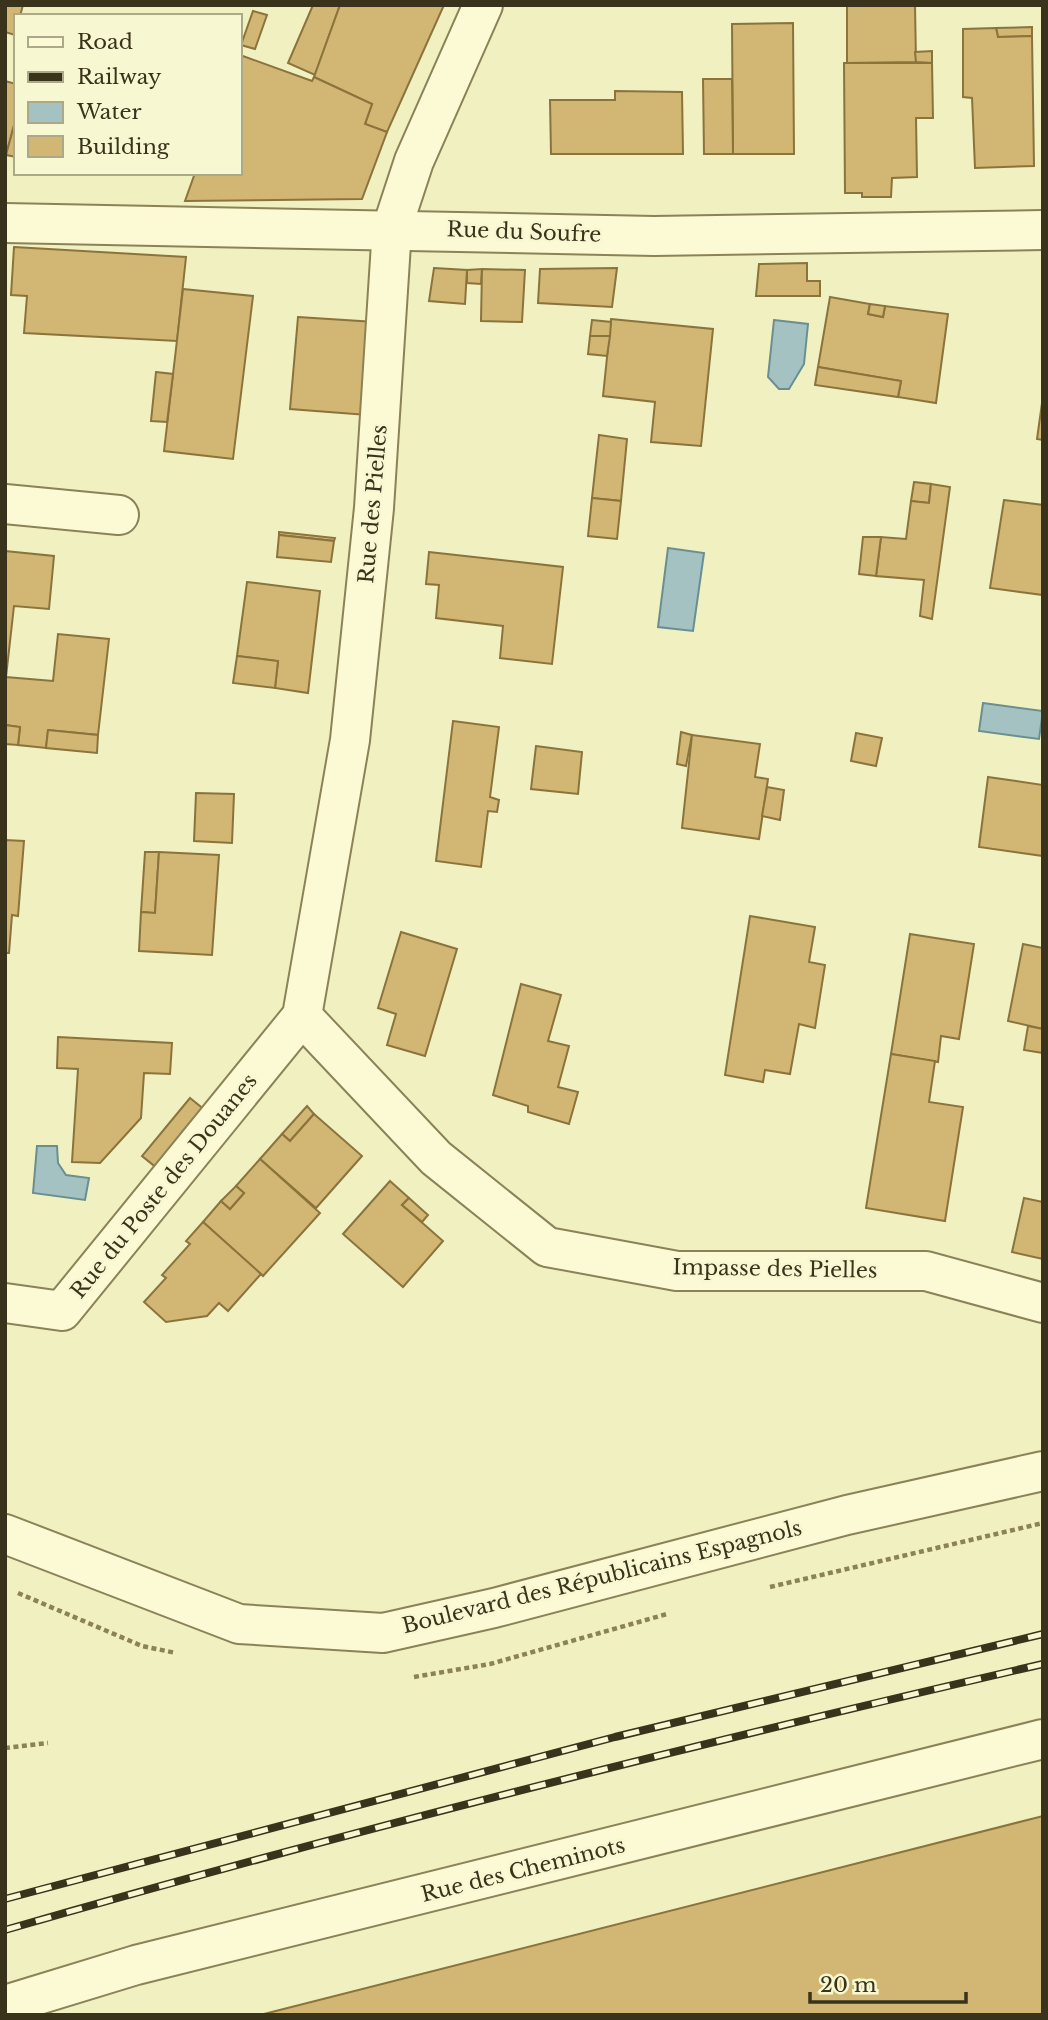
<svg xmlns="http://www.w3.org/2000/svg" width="1048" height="2020" font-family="'Libre Baskerville',serif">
<rect width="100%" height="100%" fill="#f0f0c1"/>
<g fill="#a4c2c2" stroke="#6a8f91" stroke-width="2">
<path d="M774,320l34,4 -4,40 -15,25h-10l-11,-12z"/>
<path d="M668,548l36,5 -11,78 -35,-4z"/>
<path d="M983,703l60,8 -4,28 -60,-8z"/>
<path d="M37,1146h20l1,17 8,12 23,3 -4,22 -52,-7z"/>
</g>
<g fill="#d1b674" stroke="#8b733c" stroke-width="2">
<path d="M5,5h18l-3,11h-4l-1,19 -10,-3z"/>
<path d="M313,5h27l-25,70 -27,-12z"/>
<path d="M340,5h104l-57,127 -22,-8 7,-20 -58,-27z"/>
<path d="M847,5h68l1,57 -69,1z"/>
<path d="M253,11l14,4 -12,34 -14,-4z"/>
<path d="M793,23l1,131h-61l-1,-130z"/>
<path d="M1032,27v9l-34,1 -2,-9z"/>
<path d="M996,28l2,9 34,-1 2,130 -59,2 -3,-70 -9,-1v-68z"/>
<path d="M932,51v12l-16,-1 -1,-10z"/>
<path d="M240,55l72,26 2,-4 58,27 -7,20 22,8 -25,67 -177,2 10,-28h45z"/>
<path d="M844,63h88l1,55h-17l1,59 -25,1 -1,19h-29v-4h-17z"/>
<path d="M703,79h29l1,75h-29z"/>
<path d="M5,81l11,3v34l-10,37z"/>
<path d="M615,91l67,1 1,62h-132l-1,-54h65z"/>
<path d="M16,118v39l-10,-2z"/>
<path d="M14,247l172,10 -9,84 -153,-8 3,-37 -16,-1z"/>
<path d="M807,263v18h13v15h-64l3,-32z"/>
<path d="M434,268l33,2 -2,34 -36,-3z"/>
<path d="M617,268l-5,39 -74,-4 2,-34z"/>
<path d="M482,269l-1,15 -14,-1v-13z"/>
<path d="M482,269l43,1 -3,52 -41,-1z"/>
<path d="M183,289l70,7 -20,163 -69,-8z"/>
<path d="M830,297l40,7 -2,10 15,3 2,-11 63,8 -12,89 -38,-6 3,-16 -83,-14z"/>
<path d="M870,304l15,2 -2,11 -15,-3z"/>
<path d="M298,317l77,5 -8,93 -77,-6z"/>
<path d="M611,319l102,10 -12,117 -50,-4 4,-40 -52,-6z"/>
<path d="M592,320l19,2 -1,14h-20z"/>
<path d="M590,336h20l-3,20 -19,-2z"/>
<path d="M818,367l83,14 -3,16 -83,-12z"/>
<path d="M156,372l17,2 -6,48 -16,-1z"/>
<path d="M1043,396v44l-6,-1z"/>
<path d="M599,435l28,4 -6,62 -29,-3z"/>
<path d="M914,482l17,2 -2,19 -18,-2z"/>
<path d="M931,484l19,3 -18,132 -12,-3 4,-36 -48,-4 5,-39 25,2 5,-38 18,2z"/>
<path d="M592,498l29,3 -4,38 -29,-3z"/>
<path d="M1004,500l39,5v90l-53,-7z"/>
<path d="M279,532l56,6 -1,3 -55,-6z"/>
<path d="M279,535l55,6 -3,21 -54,-5z"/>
<path d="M863,537h18l-5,39 -17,-2z"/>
<path d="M5,551l49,5 -5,53 -35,-3 -8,71 47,4 5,-47 51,5 -11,96 -50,-5 -2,18 -28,-3 2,-18 -15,-2z"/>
<path d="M429,552l134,15 -11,97 -52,-6 3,-32 -67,-8 3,-33 -13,-1z"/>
<path d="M247,582l73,9 -12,102 -33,-5 3,-27 -41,-5z"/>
<path d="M237,656l41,5 -3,27 -42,-5z"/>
<path d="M453,721l46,6 -9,70 9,3 -2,12 -9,-1 -7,56 -45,-6z"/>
<path d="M5,725l15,2 -2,18 -13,-1z"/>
<path d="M48,730l50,5 -1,18 -51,-5z"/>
<path d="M681,732l11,3 -6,31 -9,-2z"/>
<path d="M856,733l26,5 -6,28 -25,-5z"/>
<path d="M692,735l68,9 -5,33 13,2 -9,60 -77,-11z"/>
<path d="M536,746l46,6 -4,42 -47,-5z"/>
<path d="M988,777l55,8v71l-64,-9z"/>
<path d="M767,787l17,3 -4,30 -18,-4z"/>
<path d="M196,793l38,1 -2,49 -38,-2z"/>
<path d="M5,840l19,1 -6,75 -6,-1 -3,38h-4z"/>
<path d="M145,852h14l-4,61 -14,-1z"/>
<path d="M159,852l60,3 -7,100 -73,-4 2,-39 14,1z"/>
<path d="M750,916l65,11 -6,35 16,3 -10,63 -16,-4 -9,50 -25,-4 -2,12 -38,-7z"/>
<path d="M401,932l56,17 -32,107 -38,-11 9,-31 -18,-6z"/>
<path d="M910,934l64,10 -15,95 -18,-3 -3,26 -47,-8z"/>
<path d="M1023,944l20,4v81l-35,-8z"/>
<path d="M521,984l40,11 -13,46 21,5 -11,41 20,5 -9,32 -41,-12v-6l-35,-11z"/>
<path d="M1028,1026l15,3v24l-19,-3z"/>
<path d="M58,1037l114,6 -2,31 -26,-1 -3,45 -41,45 -28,-1 6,-93 -21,-1z"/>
<path d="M891,1054l44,7 -6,41 34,5 -18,114 -79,-13z"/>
<path d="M190,1098l21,17 -48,58 -21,-17z"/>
<path d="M307,1106l7,8 -24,27 -8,-7z"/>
<path d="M314,1114l48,42 -46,52 -56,-49 22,-25 8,7z"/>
<path d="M260,1159l60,54 -57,63 -60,-54 18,-21 9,8 14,-16 -8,-7z"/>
<path d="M390,1181l19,17 -7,7 41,36 -40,46 -60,-53z"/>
<path d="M236,1186l8,7 -14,16 -9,-8z"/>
<path d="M409,1198l19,17 -6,7 -20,-17z"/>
<path d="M1024,1198l19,4v57l-31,-7z"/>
<path d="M203,1222l58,52 -33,37 -9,-8 -12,13 -41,6 -22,-20 22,-24 -4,-3 28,-31 -4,-3z"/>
<path d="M1043,1816v199h-783z"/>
</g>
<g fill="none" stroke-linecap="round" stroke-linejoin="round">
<g stroke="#8b8257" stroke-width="42">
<g id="minor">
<path d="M5,223l649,13 389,-6"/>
<path d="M5,504l114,11"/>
<path d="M302,1016l134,142 111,89 130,24h249l117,32"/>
<path d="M5,1303l57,8 240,-295 48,-276 24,-232 18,-280 22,-67 69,-156"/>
<path d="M5,1534l234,90 144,9 111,-25 353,-93 196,-44"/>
<path d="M5,2005l131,-40 907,-226"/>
</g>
</g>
<g stroke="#8b8257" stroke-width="4.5" stroke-dasharray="5 3.5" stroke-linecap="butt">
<path d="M770,1587l273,-64"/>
<path d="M18,1593l124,53 34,7"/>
<path d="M414,1677l76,-13 177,-50"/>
<path d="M5,1748l43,-5"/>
</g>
<use href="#minor" stroke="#fbfad4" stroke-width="38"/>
<g stroke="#3a331c" stroke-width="8">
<g id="rail">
<path d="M5,1899l610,-162 428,-103"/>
<path d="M5,1930c344,-99 690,-186 1038,-266"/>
</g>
</g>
<use href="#rail" stroke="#f7f7d1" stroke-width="5" stroke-dasharray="16" stroke-linecap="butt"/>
</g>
<g text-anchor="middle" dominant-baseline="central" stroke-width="5" stroke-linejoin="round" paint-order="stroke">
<g font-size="21" fill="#3a331c" stroke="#f7f7d1">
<text transform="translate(524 232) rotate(2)">Rue du Soufre</text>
<text transform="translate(373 504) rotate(-85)">Rue des Pielles</text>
<text transform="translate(164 1186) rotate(-51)">Rue du Poste des Douanes</text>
<text transform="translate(775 1269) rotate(1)">Impasse des Pielles</text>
<text transform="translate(602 1577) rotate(-14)">Boulevard des Républicains Espagnols</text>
<text transform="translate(523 1870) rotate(-14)">Rue des Cheminots</text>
</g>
</g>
<rect width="1048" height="2020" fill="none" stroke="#3a331c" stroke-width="14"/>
<rect x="14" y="14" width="228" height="161" fill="#f7f7d1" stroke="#aba989" stroke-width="2"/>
<rect x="28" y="37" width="35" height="10" fill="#fbfad4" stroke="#aba989" stroke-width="2"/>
<text x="77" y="49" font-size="21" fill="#3a331c">Road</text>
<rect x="28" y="72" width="35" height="10" fill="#3a331c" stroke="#aba989" stroke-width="2"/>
<text x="77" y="84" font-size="21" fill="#3a331c">Railway</text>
<rect x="28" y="102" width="35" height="21" fill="#a4c2c2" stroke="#aba989" stroke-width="2"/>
<text x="77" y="119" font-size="21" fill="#3a331c">Water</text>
<rect x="28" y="136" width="35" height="21" fill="#d1b674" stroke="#aba989" stroke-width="2"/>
<text x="77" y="154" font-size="21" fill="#3a331c">Building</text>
<path d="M810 1992v10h156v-10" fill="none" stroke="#3a331c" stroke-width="3.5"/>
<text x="820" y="1992" font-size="21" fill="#3a331c" stroke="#f7f7d1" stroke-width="5" paint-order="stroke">20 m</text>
</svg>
